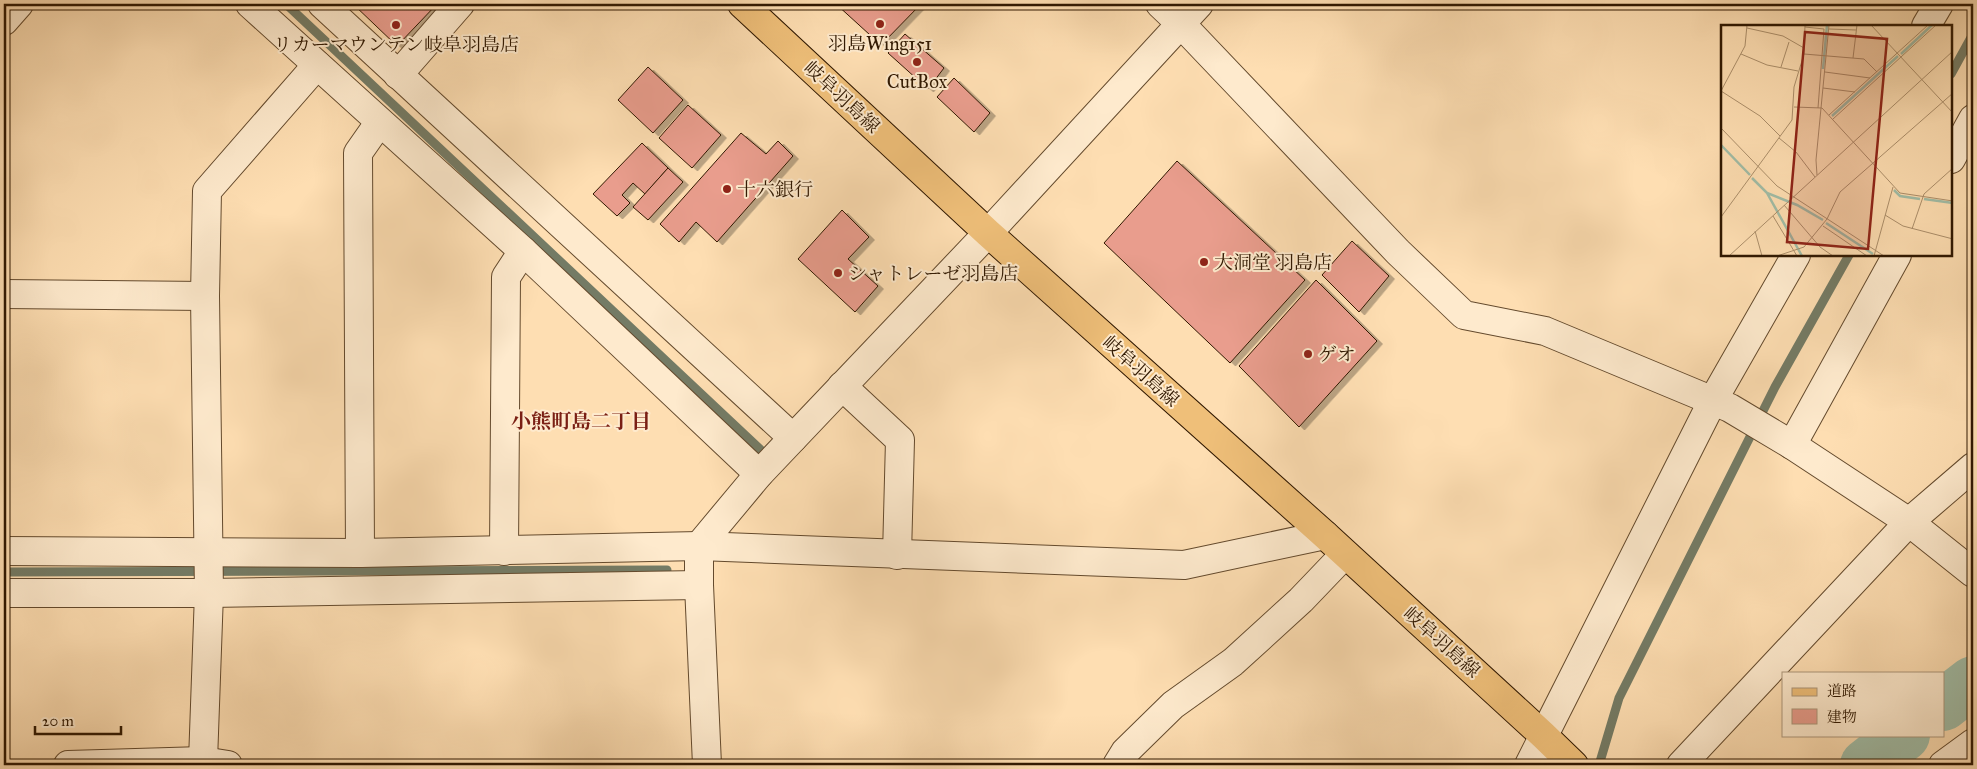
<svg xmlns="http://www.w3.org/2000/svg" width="1977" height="769" font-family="'IM FELL Great Primer','Noto Serif JP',serif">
<defs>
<filter id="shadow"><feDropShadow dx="5.5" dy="3" stdDeviation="0" flood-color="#0004"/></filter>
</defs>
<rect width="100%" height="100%" fill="#fedeb2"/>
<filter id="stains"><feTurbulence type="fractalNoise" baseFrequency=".004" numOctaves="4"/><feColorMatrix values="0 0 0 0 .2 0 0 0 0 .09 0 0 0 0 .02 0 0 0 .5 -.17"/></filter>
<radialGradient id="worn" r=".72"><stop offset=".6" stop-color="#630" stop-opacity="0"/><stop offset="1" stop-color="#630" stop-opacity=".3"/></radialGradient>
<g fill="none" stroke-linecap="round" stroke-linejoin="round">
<g stroke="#747b65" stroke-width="9">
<path d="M286,4l477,448"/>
<path d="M1951,74l22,-40"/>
<path d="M4,572l663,-2"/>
<path d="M1599,765l20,-67 156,-311 74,-132"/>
</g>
<g stroke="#a1bda7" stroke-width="52">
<path d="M1943,705l30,-23"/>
<path d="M1866,765l38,-30"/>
</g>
</g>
<g fill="#e99d8d" stroke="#301801" filter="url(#shadow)">
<path d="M353,4h84l-40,42z"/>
<path d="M836,4h85l-40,41z"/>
<path d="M905,34l39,34 -16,21 -40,-36z"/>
<path d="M648,67l35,33 -30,33 -35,-33z"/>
<path d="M954,78l36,35 -16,19 -37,-35z"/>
<path d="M688,105l33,30 -29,33 -33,-30z"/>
<path d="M741,133l25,21 12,-13 15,15 -76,86 -21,-20 -17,20 -19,-18z"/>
<path d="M642,143l26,25 -23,26 -12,-11 -11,12 8,8 -13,13 -24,-22z"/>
<path d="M1177,161l128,119 -75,83 -126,-120z"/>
<path d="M668,168l15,14 -35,38 -15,-13z"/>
<path d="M842,210l27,27 -21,22 30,27 -23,26 -57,-53z"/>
<path d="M1352,241l37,35 -30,36 -37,-37z"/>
<path d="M1316,280l61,61 -78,86 -60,-61z"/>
</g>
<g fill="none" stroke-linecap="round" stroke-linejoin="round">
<g stroke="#644a2d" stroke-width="30">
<g id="minor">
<path d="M250,4l273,247 236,223"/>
<path d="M322,4l471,434"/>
<path d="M1160,4l21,20 217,228 66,63 81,16 185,77 62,37 117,77 64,51"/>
<path d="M4,21l15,-17"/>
<path d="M1926,26l13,-22"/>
<path d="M398,75l62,-71"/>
<path d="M1951,159l22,-40"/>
<path d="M4,294l201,2"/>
<path d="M842,386l58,54 -3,115"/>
<path d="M1792,445l105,-190"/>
<path d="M4,551l356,2 339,-7 485,19 141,-30"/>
<path d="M504,551l2,-274 17,-26"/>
<path d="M360,553l-2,-400 21,-30"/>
<path d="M4,593h205l490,-8"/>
<path d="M203,761l6,-168 -4,-297 2,-105 110,-126"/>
<path d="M68,765l135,-4 25,4"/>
<path d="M707,765l-8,-180v-39l60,-72 229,-241 211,-229"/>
<path d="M1117,765l8,-13 48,-47 60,-43 68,-62 44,-46"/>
<path d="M1529,765l183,-363 84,-147"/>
<path d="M1681,765l228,-243 64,-55"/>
<path d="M1943,765l30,-22"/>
</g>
</g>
<g stroke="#301801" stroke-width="30">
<path id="major" d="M742,4l246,229 337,302 218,200 31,30"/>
</g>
<use href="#minor" stroke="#feeacd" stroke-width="28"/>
<use href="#major" stroke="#efbf79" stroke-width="28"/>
</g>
<g fill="#8f2418" stroke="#feeacd" stroke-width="2">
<circle cx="880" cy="24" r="5"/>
<circle cx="396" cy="25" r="5"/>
<circle cx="917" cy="62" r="5"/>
<circle cx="727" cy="189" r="5"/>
<circle cx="1204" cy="262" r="5"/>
<circle cx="838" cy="273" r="5"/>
<circle cx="1308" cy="354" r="5"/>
</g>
<g text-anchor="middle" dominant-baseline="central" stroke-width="4" stroke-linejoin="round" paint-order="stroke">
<g font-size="19" fill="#301801" stroke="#feeacd" text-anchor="start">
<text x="880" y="43" text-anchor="middle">羽島Wing151</text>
<text x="396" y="44" text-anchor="middle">リカーマウンテン岐阜羽島店</text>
<text x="917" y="81" text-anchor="middle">CutBox</text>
<text x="737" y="189">十六銀行</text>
<text x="1214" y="262">大洞堂 羽島店</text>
<text x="848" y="273">シャトレーゼ羽島店</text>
<text x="1318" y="354">ゲオ</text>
</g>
<g font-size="19" fill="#301801" stroke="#feeacd">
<text transform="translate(842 97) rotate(43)">岐阜羽島線</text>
<text transform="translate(1141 371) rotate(42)">岐阜羽島線</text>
<text transform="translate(1442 642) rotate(42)">岐阜羽島線</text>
</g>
<g font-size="20" font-weight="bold" fill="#7a1f14" stroke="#feeacd">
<text x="581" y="421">小熊町島二丁目</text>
</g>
</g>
<g transform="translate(1721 25)">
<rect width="231" height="231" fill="#fedeb2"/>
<path fill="none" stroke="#a1bda7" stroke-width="2.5" d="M180,29l31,-29M102,44l4,-44M111,91l66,-60M0,120l29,30M31,153l15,15 30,12 26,15M173,165l6,6 20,3M46,168l35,63M203,174l29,4M105,198l47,31"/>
<path fill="none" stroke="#ac8f6b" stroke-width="1" d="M150,0l82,88M84,2l19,2 -6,79M26,3l36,8 21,12M108,4l27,1M20,29l26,11 31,6M83,29l60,5 13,13M132,33l4,-33M60,42l8,-25M104,47l45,6M102,63l32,4M0,66l39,25 20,20M0,66l24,-45 2,-21M73,82l28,1 78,85 53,8M108,90l99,-90M112,94l103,-94M0,103l56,58 107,70M58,113l17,14 19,25M96,150l-1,-15 13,-135M63,180l36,42 13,9M164,190l18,11 50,13M52,191l24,40M0,192l71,-97 2,-33 10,-33 1,-29M102,201l44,30M191,204l12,-35 29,-26M34,206l7,25M8,231l224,-205M56,231l27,-9 23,-28 13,-27 113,-99M153,231l19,-69"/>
<path fill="#8f2418" fill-opacity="0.15" stroke="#8f2418" stroke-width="2.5" d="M84,7l82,7 -19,210 -81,-7z"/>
<rect width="231" height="231" fill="none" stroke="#301801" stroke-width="2.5"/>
</g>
<rect width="1977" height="769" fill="none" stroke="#fedeb2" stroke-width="20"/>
<rect x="5" y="5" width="1967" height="759" fill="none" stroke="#301801" stroke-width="2.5"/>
<rect x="10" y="10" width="1957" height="749" fill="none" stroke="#301801"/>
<rect x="1782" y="672" width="162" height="65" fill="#feeacd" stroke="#ac967b"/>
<rect x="1792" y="688" width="25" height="8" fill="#efbf79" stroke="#ac967b"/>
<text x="1827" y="696" font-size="15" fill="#301801">道路</text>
<rect x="1792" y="709" width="25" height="15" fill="#e99d8d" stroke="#ac967b"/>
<text x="1827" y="722" font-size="15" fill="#301801">建物</text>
<path d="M35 726v8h86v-8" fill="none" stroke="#301801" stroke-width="2.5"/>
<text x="42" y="726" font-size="15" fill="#301801" stroke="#feeacd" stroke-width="4" paint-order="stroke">20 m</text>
<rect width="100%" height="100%" filter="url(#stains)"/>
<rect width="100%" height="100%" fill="url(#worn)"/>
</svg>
